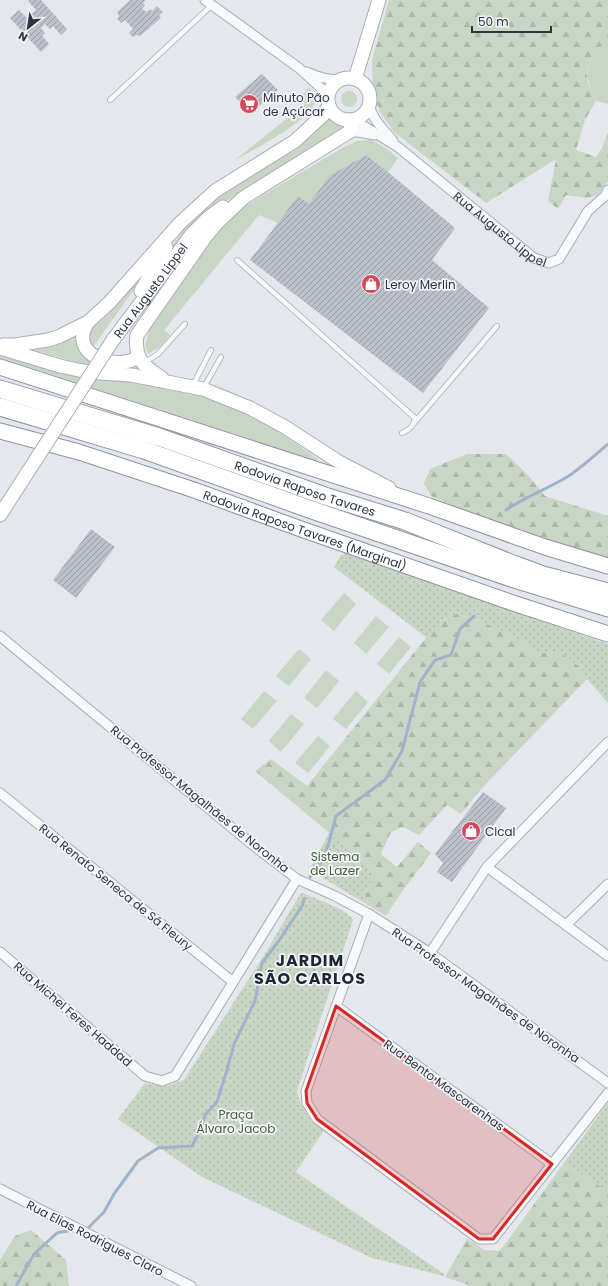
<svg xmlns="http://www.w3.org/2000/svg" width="608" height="1286" font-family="Poppins,sans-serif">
<defs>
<pattern id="forest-firs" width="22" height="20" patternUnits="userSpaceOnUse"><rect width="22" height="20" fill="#c9d6c5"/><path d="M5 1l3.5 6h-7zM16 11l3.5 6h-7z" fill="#adb8ab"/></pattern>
<pattern id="park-dots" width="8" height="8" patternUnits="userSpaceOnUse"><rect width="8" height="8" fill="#c9d6c5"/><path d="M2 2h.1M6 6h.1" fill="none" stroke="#adb8ab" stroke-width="1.8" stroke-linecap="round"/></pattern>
<pattern id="building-hatch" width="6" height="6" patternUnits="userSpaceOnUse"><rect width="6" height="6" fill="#bbc0ca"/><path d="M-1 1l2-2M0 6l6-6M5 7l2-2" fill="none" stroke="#989da6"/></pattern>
</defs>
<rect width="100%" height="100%" fill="#e4e7ec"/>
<g fill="#c9d6c5">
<path d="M608,43v61l-12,-3c-2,-6 -6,-12 -7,-18 -5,-16 4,-35 19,-40z"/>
<path d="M309,87c3,4 6,9 6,14 -1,18 -64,50 -80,59l70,-56 -5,-6z"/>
<circle cx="349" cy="99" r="8"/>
<path d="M329,119h2c5,3 10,4 15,7l-19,14 -93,56 -32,23 -44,49 33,-50 21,-18 91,-58z"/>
<path d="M371,140l13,7 14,11 -10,14 -22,-17 -37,21 -20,28 -31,19 -19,-8 -95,115 6,5 -9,11 -13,8 -3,-7 4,-17 78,-111 11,-9 106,-63 13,-6z"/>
<path d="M150,264l-15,24 -42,59 -4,-5 -1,-6 4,-8 13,-12z"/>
<path d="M77,334l3,15 48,15 9,1 2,5 -13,-2h-20l-19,-3 -50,-14 -1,-1 3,-2 23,-5z"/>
<path d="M0,355l63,19 45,6h23l37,7 37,10 35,13 32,17 46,32 -1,2 -317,-102z"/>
<path d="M344,593l12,11 -22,27 -13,-11z"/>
<path d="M376,616l13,11 -23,27 -12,-11z"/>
<path d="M399,637l12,10 -22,27 -12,-10z"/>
<path d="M299,649l12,10 -22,27 -13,-10z"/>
<path d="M326,670l13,11 -22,27 -13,-10z"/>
<path d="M264,691l13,10 -24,28 -12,-10z"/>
<path d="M356,691l12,11 -22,27 -13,-10z"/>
<path d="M291,714l13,10 -23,28 -12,-11z"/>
<path d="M318,736l12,10 -22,27 -13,-10z"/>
</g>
<g fill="url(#forest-firs)">
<path d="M389,0h219v43c-15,5 -24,24 -20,40 2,6 6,12 8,18l-11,19 -9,30 20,7 6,-9 6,-15v48l-10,14 -11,3 -21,-3 -8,14 -10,-8 8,-42 -70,44 -92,-71 -14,-20 -7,-19 -1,-33z"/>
<path d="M467,454h39l22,21 17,21 63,20v41l-37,-9 -102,-35 -38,-17 -7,-13 6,-14z"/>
<path d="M458,613l39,15 23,12 20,13h22l17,13 8,13 -106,110 -20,25 -14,-9 -28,30 -16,-8 -12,5 -10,22 16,13 21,-25 13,11 -30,40 -15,23 -23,-14 12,-31 -120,-100 16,-12 36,27 130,-162z"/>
<path d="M564,1163l44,28v95h-137l-26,-9 22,-38 18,11 15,1z"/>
<path d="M31,1230l35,30 3,26h-69v-26l15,-24z"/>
</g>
<g fill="url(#park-dots)">
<path d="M346,553l262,91v59l-21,-24 -8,-13 -17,-13h-22l-20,-13 -23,-12 -39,-15 -21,11 -10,14 -93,-71 7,-12z"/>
<path d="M329,833l46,38 -12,31 -54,-32z"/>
<path d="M303,893c12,6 45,16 50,27l-56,171c5,20 11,26 27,39l-28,42 148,102v2l-72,-18 -170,-81 -84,-58 27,-36 21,3 18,-6 82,-128 34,-58z"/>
<path d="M607,1104h1v87l-44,-28z"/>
</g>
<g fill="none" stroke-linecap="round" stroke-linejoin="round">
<g stroke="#9fb4cc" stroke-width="3">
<path d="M506,510c19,-13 41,-21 61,-33 14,-9 28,-22 41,-33"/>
<path d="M310,877l11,-15 7,-16 8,-30 49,-36 17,-29 18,-69 15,-22 16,-5 9,-26 14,-13"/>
<path d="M89,1227l15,-15 10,-18 24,-33 20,-13 34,-2 8,-15 5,-16 12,-13 10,-32 7,-26 21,-43 7,-38 16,-21 24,-36 2,-7"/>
<path d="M16,1286l18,-32 23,-21 15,-3"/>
</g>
</g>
<g fill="url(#building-hatch)">
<path d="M30,0h11l26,29 -6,6 -8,-9 -3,3 -5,-5 -4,4 4,5 -3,3 7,8 -8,8 -31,-34 9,-8 8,8 9,-8 -8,-9z"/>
<path d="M130,0h16l-3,3 2,2 -3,3 4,4 4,-3 2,2 5,-5 6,6 -4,3 2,3 -21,18 -3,-1 -4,2 -4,-4 4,-4 -8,-9 -4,3 -4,-4 2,-3 -2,-4z"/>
<path d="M262,74l16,16 -27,23 -16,-16z"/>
<path d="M366,155l22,17 67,56 -23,32 57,48 -66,85 -173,-133 48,-64 11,8 20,-28z"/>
<path d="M91,529l24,18 -39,51 -23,-18z"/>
<path d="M483,792l23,16 -54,74 -15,-10 6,-9 -8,-9z"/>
</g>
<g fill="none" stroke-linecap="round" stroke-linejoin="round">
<g stroke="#a9aeb7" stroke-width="6">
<g id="service">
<path d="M110,100l102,-95"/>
<path d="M237,260l178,158c-1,8 -5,12 -13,15"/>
<path d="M145,362l13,-8 27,-30"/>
<path d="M193,385l18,-35"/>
<path d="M204,387l17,-30"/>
<path d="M414,423l83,-97"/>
</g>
</g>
<g stroke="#a9aeb7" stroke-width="11">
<g id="minor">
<path d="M205,0l94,68 24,22 5,7"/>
<path d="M307,72c12,6 21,8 34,8"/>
<path d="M369,104c3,15 15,26 24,37"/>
<path id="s1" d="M354,120l44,27 136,111 15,5 10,-4 29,-48 17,-15 3,-6"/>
<path d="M349,132h9l17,3"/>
<path d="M0,636l254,210 43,33 38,17 34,18 61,39 178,130"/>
<path d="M0,793l233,189"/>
<path d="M487,867l121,89"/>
<path d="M369,914l-63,177 1,12 10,16 162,120h14l115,-146"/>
<path d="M566,925l42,-41"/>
<path d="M0,952l145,124 17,5 13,-5 122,-197"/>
<path d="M430,953l57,-86 121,-125"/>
<path d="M336,1006l216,158"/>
<path d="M0,1189l191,97"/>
</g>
</g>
<g stroke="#a9aeb7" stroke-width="15">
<g id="secondary">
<circle cx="349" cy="99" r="21"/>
<path d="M355,79l24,-79"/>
<path d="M141,291l25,-44"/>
<path d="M88,322c-22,33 29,50 50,35"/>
<path id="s2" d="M113,340l79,-106 16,-16 15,-11"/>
<path d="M3,345h12l33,-5 12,-4 28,-14 21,-19 71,-80 35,-32 80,-50 28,-26 6,-9"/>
<path d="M0,348l60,18 23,5 17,2 31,2 72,14 47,19 35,19 54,35 50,26"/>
<path d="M162,378c-19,-12 -28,-19 -25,-43l69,-99 10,-12 27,-26 106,-66 5,-12"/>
<path d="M0,515l13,-20"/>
</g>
</g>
<g stroke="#8b94a3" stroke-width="17">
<g id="trunk">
<path d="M0,367l429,139 116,41 63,19"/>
<path id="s3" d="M0,431l79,21 115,38 107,39 209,73 98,32"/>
</g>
</g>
<g stroke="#8b94a3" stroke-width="19">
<g id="motorway">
<path id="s4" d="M0,389l159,48 166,59 80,25 108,43 30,11 65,17"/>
<path d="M0,407l144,43 168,60 202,69 94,29"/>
</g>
</g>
<use href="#service" stroke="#f7f8fa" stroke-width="4.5"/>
<use href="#minor" stroke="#f7f8fa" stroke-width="9"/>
<use href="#secondary" stroke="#fff" stroke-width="13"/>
<use href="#trunk" stroke="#fff" stroke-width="15"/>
<use href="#motorway" stroke="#fff" stroke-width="17"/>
<g stroke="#a9aeb7" stroke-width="15" stroke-linecap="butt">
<path id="secondary-bridge" d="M13,495l100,-155"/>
</g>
<use href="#secondary-bridge" stroke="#fff" stroke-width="13"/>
</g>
<path fill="#d62828" fill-opacity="0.2" stroke="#d62828" stroke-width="3" stroke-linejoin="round" d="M336,1006l216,158 -59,75h-14l-162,-120 -10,-16 -1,-12z"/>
<defs>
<g id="supermarket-disc" transform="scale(1)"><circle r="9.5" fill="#d1495b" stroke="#f4f6f9"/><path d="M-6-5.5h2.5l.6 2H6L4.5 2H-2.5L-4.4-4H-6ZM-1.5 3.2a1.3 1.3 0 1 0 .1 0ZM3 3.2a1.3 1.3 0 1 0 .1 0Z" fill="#fff"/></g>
<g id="shop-disc" transform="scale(1)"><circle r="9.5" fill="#d1495b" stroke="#f4f6f9"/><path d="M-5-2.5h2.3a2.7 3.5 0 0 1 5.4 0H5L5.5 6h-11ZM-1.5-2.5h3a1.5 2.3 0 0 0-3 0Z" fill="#fff"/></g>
</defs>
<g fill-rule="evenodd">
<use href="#supermarket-disc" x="249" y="104"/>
<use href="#shop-disc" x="371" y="284"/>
<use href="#shop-disc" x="471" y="831"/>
</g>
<g text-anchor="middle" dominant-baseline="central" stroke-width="3.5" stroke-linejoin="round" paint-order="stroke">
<g font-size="12" fill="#2b3445" stroke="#f4f6f9" text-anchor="start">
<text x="263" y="97">Minuto Pão<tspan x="263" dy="14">de Açúcar</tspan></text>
<text x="385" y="284">Leroy Merlin</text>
<text x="485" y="831">Cical</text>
</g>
<g font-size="12" fill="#2b3445" stroke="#f4f6f9">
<text stroke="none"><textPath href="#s1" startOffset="183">Rua Augusto Lippel</textPath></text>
<text stroke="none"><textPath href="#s2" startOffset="62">Rua Augusto Lippel</textPath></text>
<text stroke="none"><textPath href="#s4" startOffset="321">Rodovia Raposo Tavares</textPath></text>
<text stroke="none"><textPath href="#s3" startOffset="321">Rodovia Raposo Tavares (Marginal)</textPath></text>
<text transform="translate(200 799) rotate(39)">Rua Professor Magalhães de Noronha</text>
<text transform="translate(116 887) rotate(39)">Rua Renato Seneca de Sá Fleury</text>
<text transform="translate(486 995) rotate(35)">Rua Professor Magalhães de Noronha</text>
<text transform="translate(73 1014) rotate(41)">Rua Michel Feres Haddad</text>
<text transform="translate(444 1085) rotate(36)">Rua Bento Mascarenhas</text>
<text transform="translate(95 1238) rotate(27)">Rua Elias Rodrigues Claro</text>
</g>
<g font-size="12" fill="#3f6138" stroke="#f4f6f9">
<text x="335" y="856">Sistema<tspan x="335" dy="14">de Lazer</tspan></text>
<text x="236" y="1114">Praça<tspan x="236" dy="14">Álvaro Jacob</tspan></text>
</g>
<g font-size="16" font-weight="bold" letter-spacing="1" fill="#1d2536" stroke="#f4f6f9">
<text x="310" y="960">JARDIM<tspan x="310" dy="18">SÃO CARLOS</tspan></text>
</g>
</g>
<g transform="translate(28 28) rotate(210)" stroke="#f4f6f9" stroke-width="3" paint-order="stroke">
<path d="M0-3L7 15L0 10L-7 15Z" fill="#2b3445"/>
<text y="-6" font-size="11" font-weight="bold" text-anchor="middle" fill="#2b3445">N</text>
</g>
<path d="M472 26v6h79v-6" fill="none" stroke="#2b3445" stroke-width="2"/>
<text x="478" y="26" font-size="12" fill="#2b3445" stroke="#f4f6f9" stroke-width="3" paint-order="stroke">50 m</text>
</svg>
